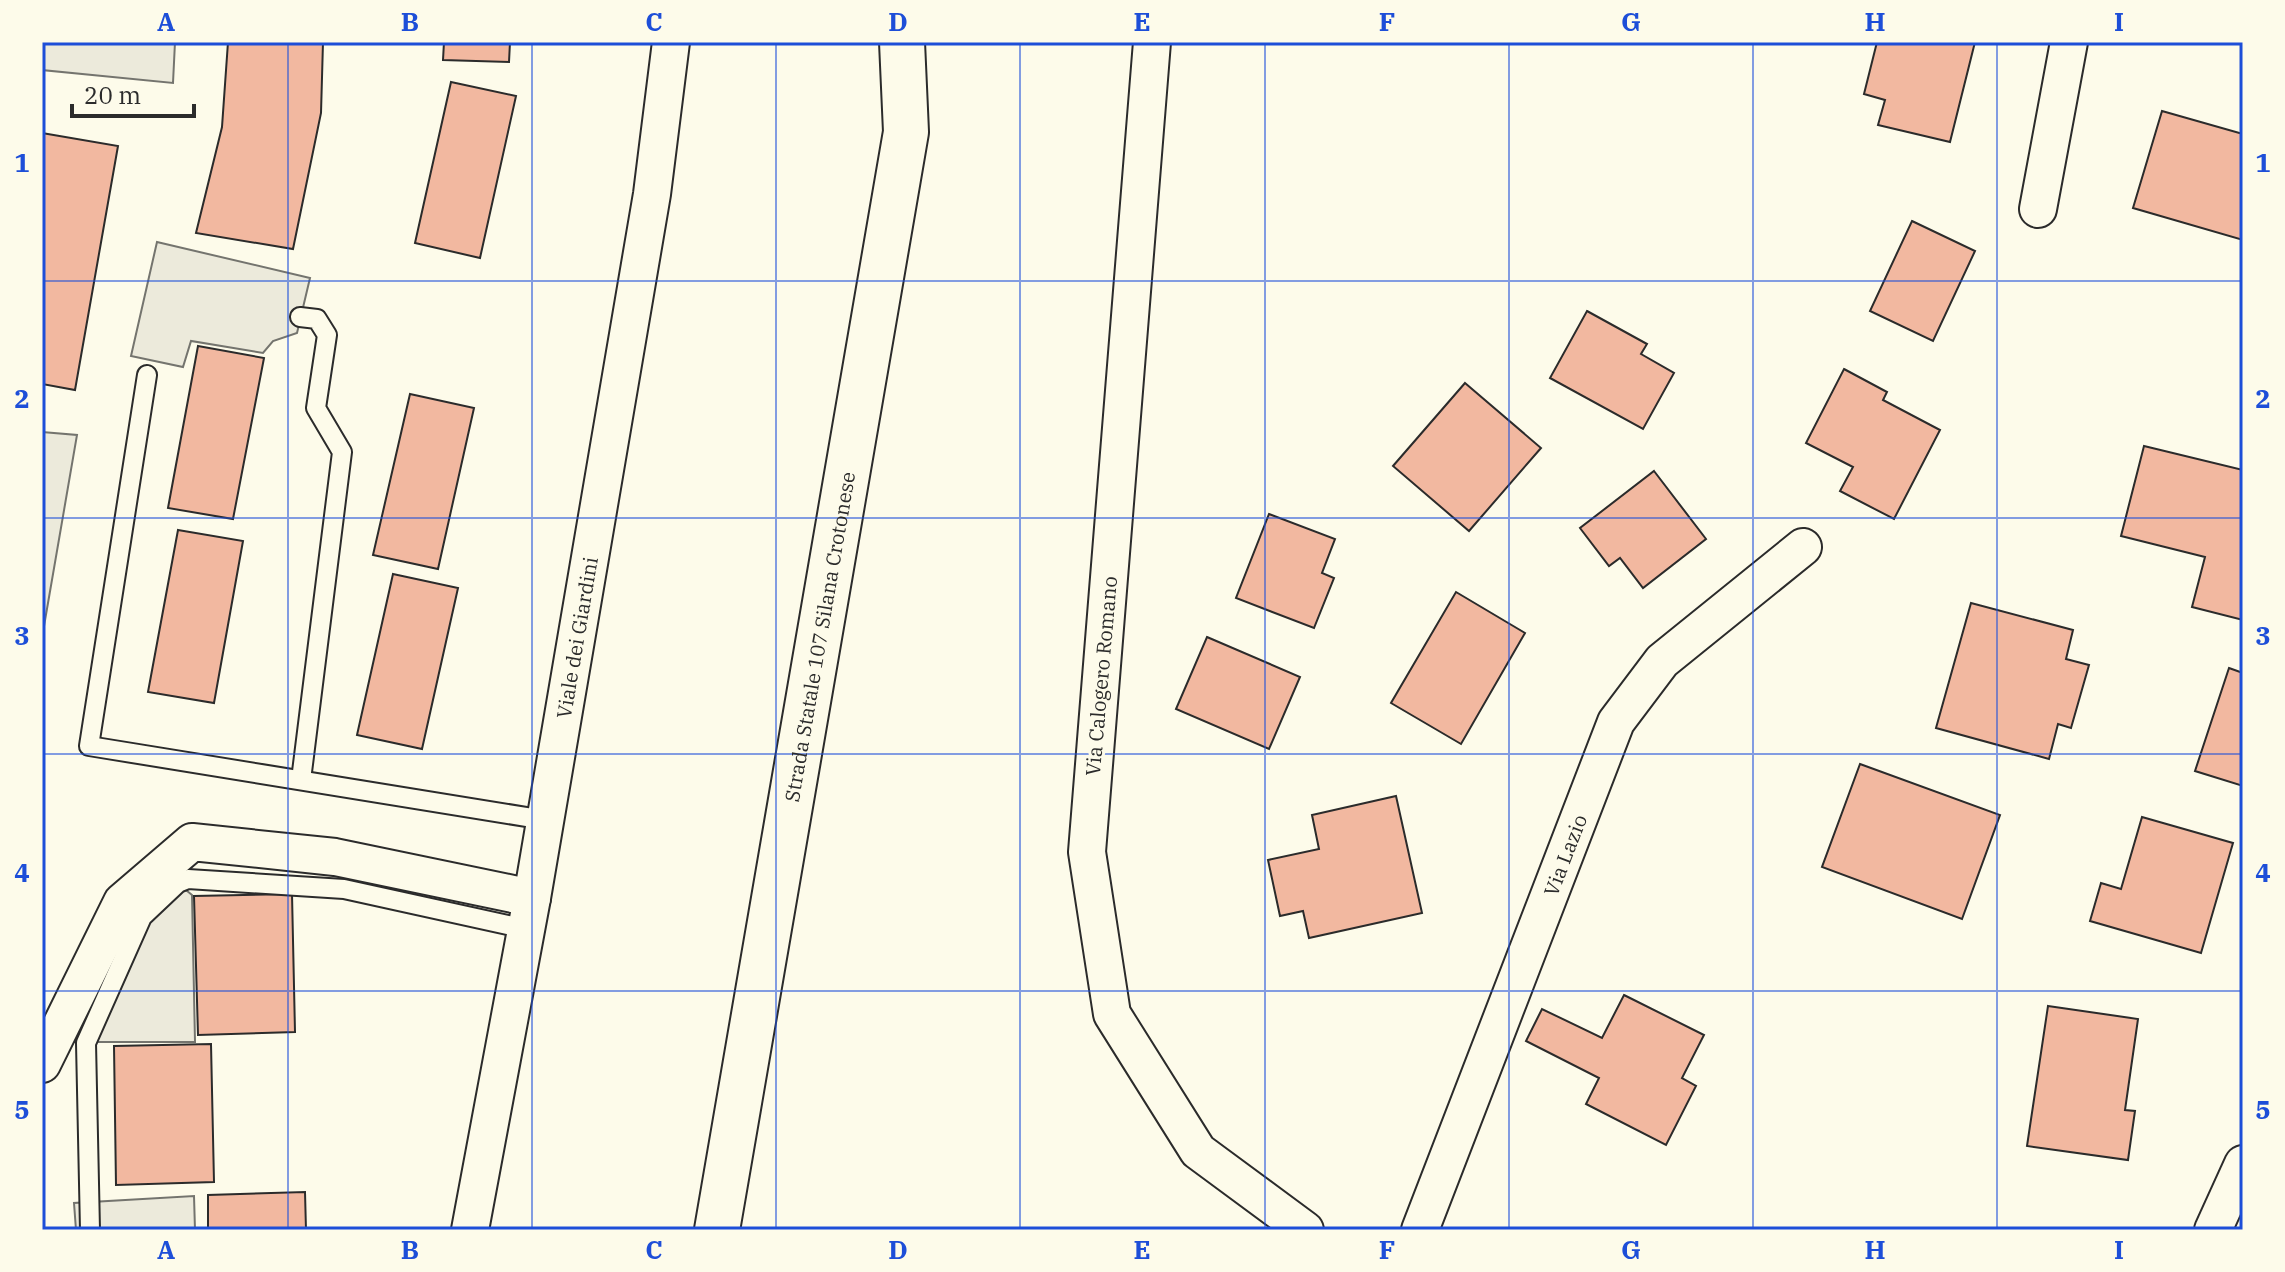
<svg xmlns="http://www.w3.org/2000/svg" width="2285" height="1272" font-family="'IBM Plex Serif',serif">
<rect width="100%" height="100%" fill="#fdfbea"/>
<g fill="#eceadb" stroke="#74746e" stroke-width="2">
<path d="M42,42h133l-2,41 -131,-13z"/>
<path d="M157,242l153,36 -13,55 -24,8 -10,12 -72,-12 -8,26 -52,-11z"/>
<path d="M42,432l35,3 -34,197h-1z"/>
<path d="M170,877l22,18 3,147h-121l59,-128z"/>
<path d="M194,1196l1,34h-119l-2,-27z"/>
</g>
<g fill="#f2b8a0" stroke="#2b2b2b" stroke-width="2">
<path d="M228,42h95l-2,71 -28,136 -97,-16 26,-106z"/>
<path d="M444,42h66l-1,20 -66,-2z"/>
<path d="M1877,42h98l-25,100 -72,-17 7,-25 -21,-6z"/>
<path d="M451,82l65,14 -36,162 -65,-15z"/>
<path d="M2162,111l81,23v106l-110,-32z"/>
<path d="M42,133l76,13 -43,244 -33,-6z"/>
<path d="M1912,221l63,30 -42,90 -63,-30z"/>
<path d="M1587,311l60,33 -6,10 33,19 -31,56 -93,-51z"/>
<path d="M198,346l66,12 -31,161 -65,-11z"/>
<path d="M1844,369l43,23 -4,8 57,30 -46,89 -54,-28 13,-24 -47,-24z"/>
<path d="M1465,383l76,65 -72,83 -76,-65z"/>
<path d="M410,394l64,14 -36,161 -65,-14z"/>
<path d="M2144,446l99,24v150l-51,-13 13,-50 -84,-21z"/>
<path d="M1654,471l52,68 -63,49 -23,-30 -11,8 -29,-38z"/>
<path d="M1269,514l66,25 -13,34 12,5 -20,50 -78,-30z"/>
<path d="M178,530l65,11 -29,162 -66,-11z"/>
<path d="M393,574l65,14 -36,161 -65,-14z"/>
<path d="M1456,592l69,41 -64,111 -70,-41z"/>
<path d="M1971,603l102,27 -7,29 23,6 -18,63 -13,-4 -9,35 -113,-31z"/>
<path d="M1207,637l93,40 -31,72 -93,-40z"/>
<path d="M2229,668l14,5v113l-48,-15z"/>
<path d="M1860,764l140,51 -38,104 -140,-52z"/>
<path d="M1396,796l26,117 -113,25 -6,-27 -23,5 -12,-56 51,-11 -7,-34z"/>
<path d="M2142,817l91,26 -32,110 -111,-32 11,-38 20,6z"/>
<path d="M292,894l3,138 -97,3 -4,-139z"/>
<path d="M1624,995l80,40 -22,43 14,8 -30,59 -80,-41 13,-26 -73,-37 16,-32 60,29z"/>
<path d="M2048,1006l90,13 -13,91 10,1 -7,49 -101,-14z"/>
<path d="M211,1044l3,138 -98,3 -2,-139z"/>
<path d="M305,1192l1,38h-98v-35z"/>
</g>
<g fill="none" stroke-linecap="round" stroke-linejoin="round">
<g stroke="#2b2b2b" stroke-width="22">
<g id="service">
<path d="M300,317l17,2 10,16 -11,73 26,44 -41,328"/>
<path d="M147,375l-58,371 456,74"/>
<path d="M90,1230l-4,-187 56,-126 36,-34 10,-4 156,10 182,40"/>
</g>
</g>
<g stroke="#2b2b2b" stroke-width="40">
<g id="minor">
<path d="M1152,42l-65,810 25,162 86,137 107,79"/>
<path d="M2038,209l31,-167"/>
<path d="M42,1064l80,-162 70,-60 143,15 197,41"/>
<path id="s1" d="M470,1230l62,-332 120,-704 19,-152"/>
<path id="s2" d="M1420,1230l196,-508 46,-61 141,-114"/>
<path d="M2213,1230l30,-66"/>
</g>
</g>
<g stroke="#2b2b2b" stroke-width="48">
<g id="trunk">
<path id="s3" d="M717,1230l189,-1098 -4,-90"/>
</g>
</g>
<use href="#service" stroke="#fdfbea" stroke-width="18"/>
<use href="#minor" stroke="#fdfbea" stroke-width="36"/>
<use href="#trunk" stroke="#fdfbea" stroke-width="44"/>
</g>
<path fill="none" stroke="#1d4ed8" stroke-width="2" stroke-opacity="0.55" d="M288,42v1188M532,42v1188M776,42v1188M1020,42v1188M1265,42v1188M1509,42v1188M1753,42v1188M1997,42v1188M42,281h2201M42,518h2201M42,754h2201M42,991h2201"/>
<g text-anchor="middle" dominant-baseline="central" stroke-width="6" stroke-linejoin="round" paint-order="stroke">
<g font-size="20" fill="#2b2b2b" stroke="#fdfbea">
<text stroke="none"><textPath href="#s1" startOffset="602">Viale dei Giardini</textPath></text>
<text stroke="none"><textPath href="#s3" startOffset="602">Strada Statale 107 Silana Crotonese</textPath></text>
<text transform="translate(1101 676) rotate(-85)">Via Calogero Romano</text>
<text stroke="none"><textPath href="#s2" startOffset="402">Via Lazio</textPath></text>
</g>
</g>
<rect width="2285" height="1272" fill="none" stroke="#fdfbea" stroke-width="88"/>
<path d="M72 104v12h122v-12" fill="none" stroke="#2b2b2b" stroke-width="4"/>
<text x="84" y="104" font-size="24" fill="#2b2b2b" stroke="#fdfbea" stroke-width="6" paint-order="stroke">20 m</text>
<rect x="44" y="44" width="2197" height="1184" fill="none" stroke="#1d4ed8" stroke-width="3"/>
<g font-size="26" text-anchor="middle" font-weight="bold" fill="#1d4ed8">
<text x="166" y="31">A</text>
<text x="410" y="31">B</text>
<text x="654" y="31">C</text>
<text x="898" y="31">D</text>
<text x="1142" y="31">E</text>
<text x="1387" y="31">F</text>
<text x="1631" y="31">G</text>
<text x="1875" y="31">H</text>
<text x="2119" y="31">I</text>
<text x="22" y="172">1</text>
<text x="2263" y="172">1</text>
<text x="22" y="408">2</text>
<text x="2263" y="408">2</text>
<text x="22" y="645">3</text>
<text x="2263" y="645">3</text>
<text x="22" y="882">4</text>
<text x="2263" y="882">4</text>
<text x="22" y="1119">5</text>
<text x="2263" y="1119">5</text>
<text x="166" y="1259">A</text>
<text x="410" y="1259">B</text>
<text x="654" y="1259">C</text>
<text x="898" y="1259">D</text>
<text x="1142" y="1259">E</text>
<text x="1387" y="1259">F</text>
<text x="1631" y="1259">G</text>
<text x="1875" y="1259">H</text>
<text x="2119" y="1259">I</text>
</g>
</svg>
